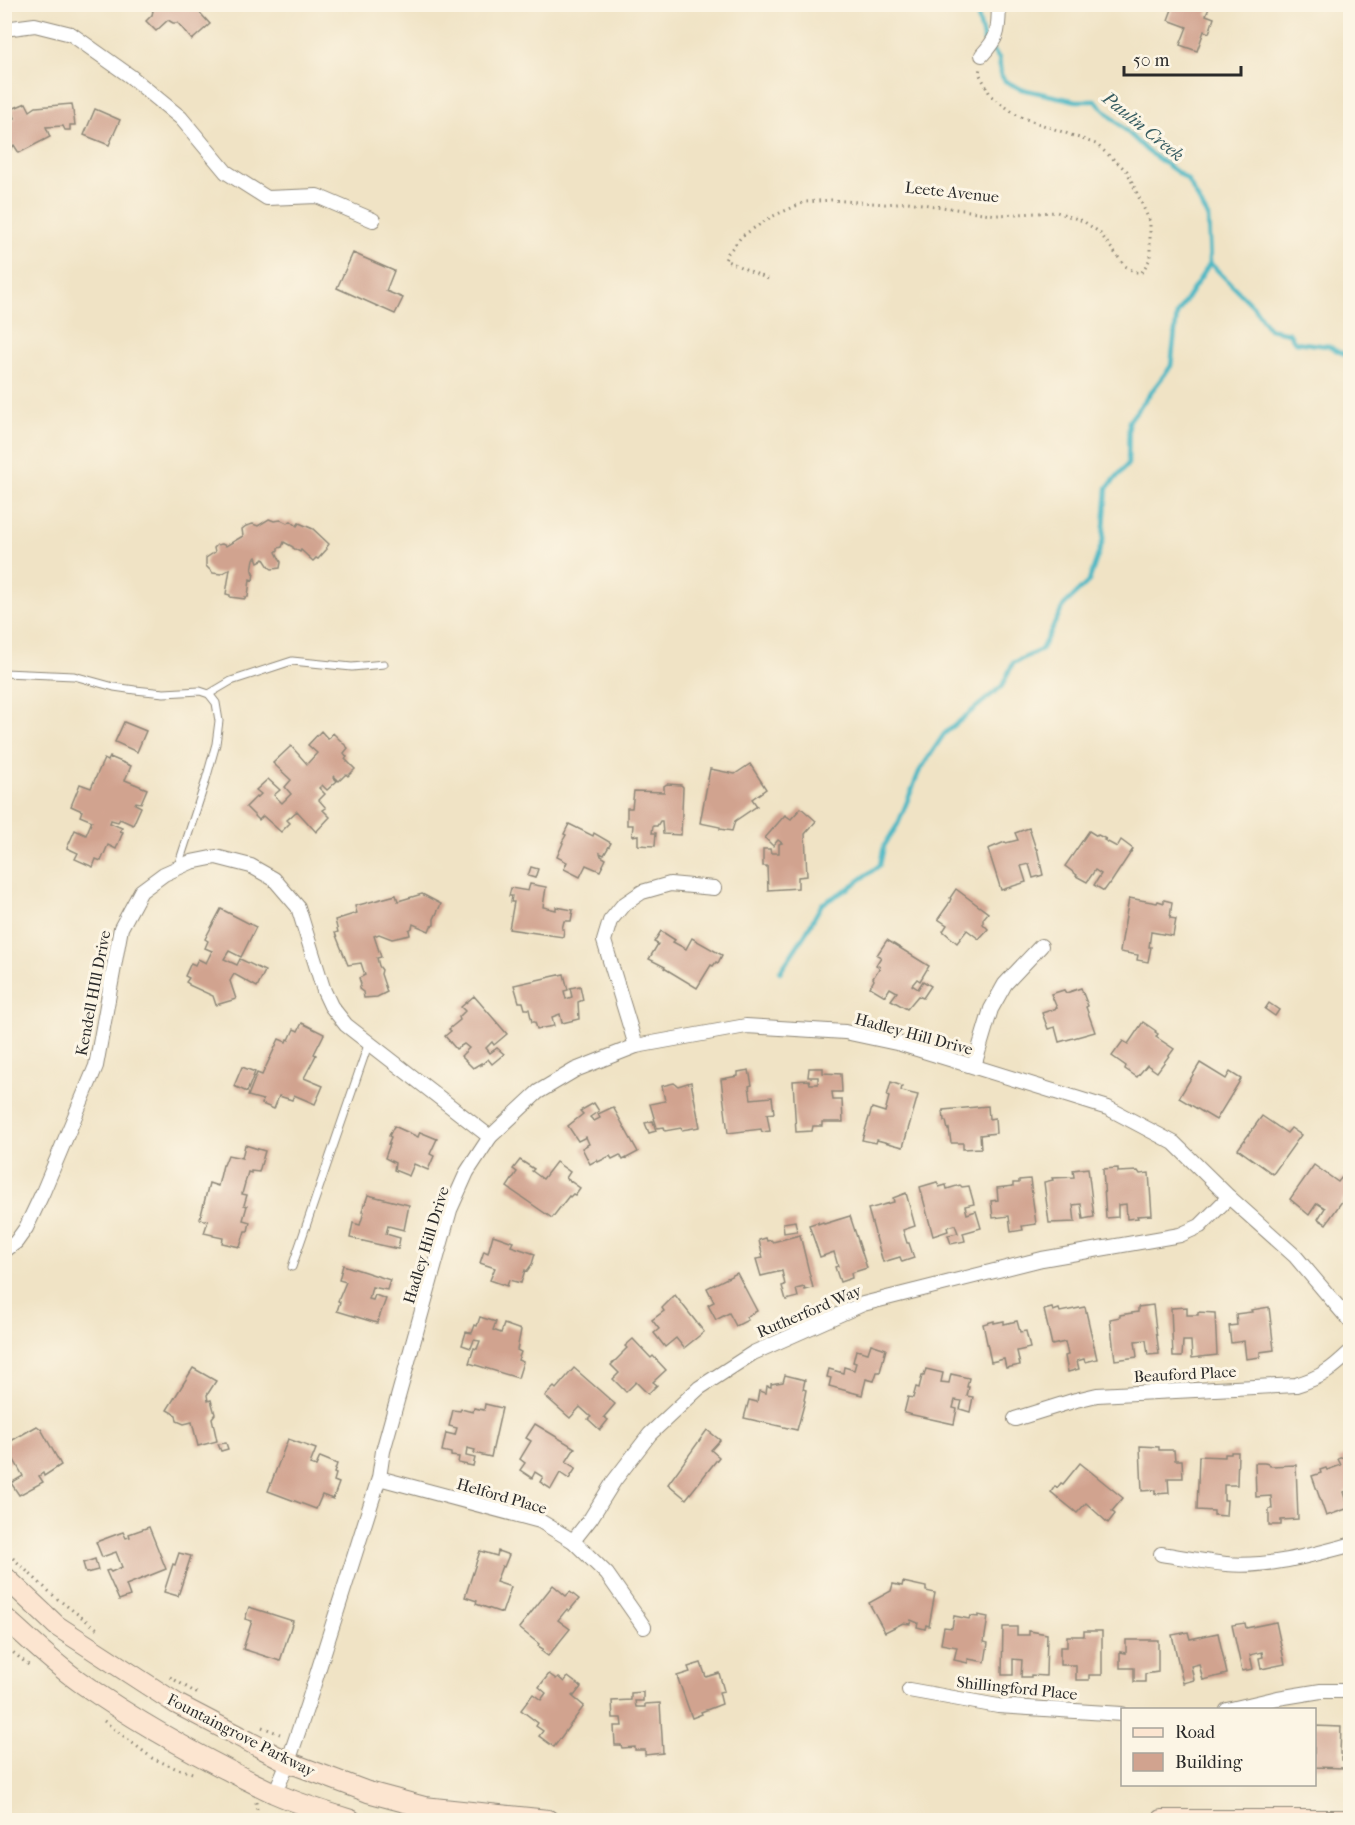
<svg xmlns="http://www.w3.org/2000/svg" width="1355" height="1825" font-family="'IM FELL French Canon',serif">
<rect width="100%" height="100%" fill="#fcf5e5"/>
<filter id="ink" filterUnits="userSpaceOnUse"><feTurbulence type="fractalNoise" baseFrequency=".0167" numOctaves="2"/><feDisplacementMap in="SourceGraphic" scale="12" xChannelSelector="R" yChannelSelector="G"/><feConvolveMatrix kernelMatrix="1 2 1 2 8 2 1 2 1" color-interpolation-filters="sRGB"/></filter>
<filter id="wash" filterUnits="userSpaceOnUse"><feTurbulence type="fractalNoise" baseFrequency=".008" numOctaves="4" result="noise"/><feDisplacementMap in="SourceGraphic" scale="24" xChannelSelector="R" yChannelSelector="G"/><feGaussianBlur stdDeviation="1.35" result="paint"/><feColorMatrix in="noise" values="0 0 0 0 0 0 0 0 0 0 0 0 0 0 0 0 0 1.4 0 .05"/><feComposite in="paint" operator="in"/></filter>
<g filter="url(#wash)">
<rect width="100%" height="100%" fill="#f0e3c5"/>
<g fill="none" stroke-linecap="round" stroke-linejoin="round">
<g stroke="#4ab7c4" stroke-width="4.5">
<path d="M975,4l9,37 15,17 2,17 4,6 16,8 55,12h19l52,50 40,28 21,38 2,46"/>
<path d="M1210,263l44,44 15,22 20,4 6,9 33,4 22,11"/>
<path d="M780,972l25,-38 17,-30 27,-16 31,-23 4,-19 14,-22 21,-52 25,-38 58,-48 11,-23 28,-13 23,-45 25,-24 14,-41 4,-52 21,-24 1,-43 42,-55 6,-52 33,-51"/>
</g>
</g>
<g id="blocks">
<g fill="#d1a38f">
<path d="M147,4h45l18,20 -18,16 -14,-17h-5l-5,-3 -12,11 -10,-10 6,-6 1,-4z"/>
<path d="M1174,4h37l-5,11 8,3 -5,15 -5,-2 -7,20 -17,-6 7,-18 -19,-7z"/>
<path d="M26,103l4,8 6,-4 36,-3 3,21h-5v5h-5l-2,-4 -17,1 4,10 -31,16 -5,-8 -5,7 -3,-1 -1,1v-22l2,-2 -2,-5 10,-5 -3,-9z"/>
<path d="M95,109l25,11 -11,25 -25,-10z"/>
<path d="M353,253l41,18 -8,20 17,7 -8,16 -58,-26z"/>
<path d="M269,519l5,2 7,-1 6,3 4,-2 6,5 2,-3 14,6 16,15 -3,4 1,1 -9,10 -2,-1 -3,3 -12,-11 -1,2 -7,-4v-1l-9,-5 -2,5 -4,1v2l-2,2 5,10 -1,6 -8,1 -3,-2 -5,-8 -6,3 -2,-5 -2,2 -2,12 2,1 -1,8 -3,-1 -2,18h-3v2l-15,-2v-2l-4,-1 4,-25 -9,5 -8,-1 -7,-7v-8l9,-6 -1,-4 3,-3 5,-1 4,2 17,-10 -1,-7 4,-3 7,-2 5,2z"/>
<path d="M124,722l22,9 -9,21 -22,-10z"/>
<path d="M321,731l7,8 5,-6 15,15 -4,5 3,4 -2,2 10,10 -7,7 -2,-2 -7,7 -5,-5 -1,1 4,4 -10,9 -5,-5 -3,3 6,6 -6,6 7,8 -3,2 7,7 -14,15 -19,-21 -10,9 3,3 -9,9 -18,-16 -4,4 -13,-13 11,-11 1,1 3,-3 -5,-4 12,-11 12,11 -6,5 8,8 9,-9 -6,-7 6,-7 -18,-17 18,-17 16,18 10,-11 -9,-8z"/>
<path d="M110,757l21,9 -6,14 22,9 -6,14 -5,-1 -1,2 6,3 -8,18 -13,-6 -2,3 -7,-2 -1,3 12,5 -2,3 3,1 -7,17 -8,-4 -7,16 -5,-2 -3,8 -18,-8 3,-6 -11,-5 8,-18 11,5 6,-14 -12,-5 2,-5 -11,-5 9,-22 11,4 13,-29 4,2z"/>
<path d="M750,764l16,25 -14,10 5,7 -22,15 -3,10 -12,-2v-2l-20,-4 10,-54 25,5z"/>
<path d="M667,784l14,1 2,2 -2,48 -18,-1 -1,-13h-2l-3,5h-4l-1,7h4l-1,13 -17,-1v-10l-6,1 1,-11h-6v-17h5l2,-17 30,1v-6z"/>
<path d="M801,808l15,13 -11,13 2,42 -9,1v11l-30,2 -1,-24h-4v-17h7l1,4h8v-9l3,-1 -4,-3 -5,6 -8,-8 20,-23 6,4z"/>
<path d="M569,824l24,12 1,-3 17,10 -7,12 -4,-2 1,3 5,3 -6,12 -14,-6 -6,12 -16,-8 3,-7 -10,-5 6,-14 -1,-1 4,-7 -2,-1z"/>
<path d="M1029,828l7,21h1l6,26 -10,3 -4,-14 -8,2 5,16 -25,8 -13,-41 17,-7 1,1 12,-3 -3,-7z"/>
<path d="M1089,831l8,5 1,-1 8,4 -2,1 13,7 4,-7 12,9 -23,35h-1l-5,7 -10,-6 7,-11 -6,-4 -8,12 -11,-6 1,-1 -12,-9z"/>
<path d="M531,867l7,2 -3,9 -7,-2z"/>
<path d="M530,884l16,3 -3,20 13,3v-3l17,3 -2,11h-7l-2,8h2l-1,8 -54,-8 5,-27h-3l1,-6h-3l2,-8 17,3z"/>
<path d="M956,889l32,24 -5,6v5l5,5 -9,10 -12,-9 -10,13 -14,-12 4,-6 -9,-6 10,-14 3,-6 -1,-1z"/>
<path d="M422,894l19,10 -7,15v6l-3,1 -2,5 -16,-7 -1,4 -3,2 1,5 -18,4 -13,-5 -5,2 7,21 -4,1 2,8 3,4 -1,4 6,18 -10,5 -13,1 -1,-6 -4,-3 2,-5 -2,-6 6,-3 -4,-12 -13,2 -13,-32 3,-1 -3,-12 22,-7 -2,-7 41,-11 2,6z"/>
<path d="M1129,898l28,5 1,-2 6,2v-3l8,2 -2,16 6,1 -3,17 -22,-4 -2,15h2l-3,15 -11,-2 1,-5 -18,-3z"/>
<path d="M221,909l35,18 -15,30 -12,-6 -5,8 13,6 3,-6 25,12 -8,16 -23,-13 -4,7 6,18 -20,6 -3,-9 -24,-11v-1l-3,-2 3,-4 -4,-2 6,-13 4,2 3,-6 8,4 6,-12 -7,-3 3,-7 -3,-2z"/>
<path d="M661,931l14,9 -2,2 13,7 6,-11 30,17 -4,8 -2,-1 -3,4 -2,-1 -14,23 -33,-20 1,-1 -16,-8 9,-15 -4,-2z"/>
<path d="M887,940l42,26 -9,15 -3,-2 -5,6 6,4 5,-8 8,5 -8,12 -5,-2 -11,13 -16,-9 6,-8 -7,-4 -5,8 -15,-9 4,-7 -1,-2 7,-11 -4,-2 5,-8 -4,-2z"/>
<path d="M564,974l4,16 -4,1 2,8 6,-2 -2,-9 10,-2 3,14 -5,2 1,17 -17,4 -2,-9 -8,3 2,9 -17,3 -2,-7h-3l-3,-13h-4l-2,-7h-4l-5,-17z"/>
<path d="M1081,988l7,18 -2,1 9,25 -36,10 -4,-15 -7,2 -6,-16 15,-5 -6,-14 13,-4 2,3z"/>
<path d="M474,996l33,38 -13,11 -2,-3 -6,6 4,5 7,-5 7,6 -12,10 -4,-5 -7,6v-2l-8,5 -12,-12 8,-8 -5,-4 -8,5 -11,-13 6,-5 -2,-2 11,-9 -1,-3 6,-6 -4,-4z"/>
<path d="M1269,1003l10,7 -4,6 -10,-7z"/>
<path d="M1143,1022l13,9 -1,1 3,2 -2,3 18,12 -17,23 -10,-7 -10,12 -12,-8 1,-3 -14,-10 11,-15 5,3z"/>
<path d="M302,1023l22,11 -10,20 2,1 -12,23 19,8 -8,18 -21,-9 -2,5 -13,-4 -5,13 -12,-5 1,-4 -15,-4 9,-23 5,2 17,-36 7,3 1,-3 2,1 5,-11 4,2z"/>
<path d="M1200,1063l26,16 4,-7 11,7 -25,41 -37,-22z"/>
<path d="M242,1067l13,5 -8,20 -13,-6z"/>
<path d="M809,1068h14v5l18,1 1,18h-10l1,8h9l1,22h-21v4h-9l-1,5 -16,1 -3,-51 16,-1 1,4h8v-7h-10z"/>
<path d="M749,1070l3,15 -3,1 2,13 21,-2 2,16 -7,1 3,17 -8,1 -1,-3 -33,4 -7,-54 17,-3v-4z"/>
<path d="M691,1082l9,45 -18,3 -1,-2 -16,3 -1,-4 -7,1 -7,-24 15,-3 -3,-15 12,-3 4,3z"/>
<path d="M891,1082l11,4 -1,5 17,4 -15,52 -26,-7 -1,3 -14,-3 10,-32 13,4 4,-15 -2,-1z"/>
<path d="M594,1103l5,8 -9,6 4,4 6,-3 -2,-4 15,-7 25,45 -15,8 -3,-5 -8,4 -2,-3 -12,6 -1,-2 -7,4 -8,-16 7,-4 -3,-7 -8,4 -10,-15 15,-12 -3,-3z"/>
<path d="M988,1106l1,13 6,-1 1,15 -16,2 1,13 -18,1v-6h-12l-2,-14 -1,1 -2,-9h-2l-1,-11z"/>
<path d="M1262,1116l25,17 4,-5 10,7 -28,39 -35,-25z"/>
<path d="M653,1121l3,10 -7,2 -4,-10z"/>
<path d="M394,1126l24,11 2,-5 17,7 -7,15 4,2 -6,14 -14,-6 -5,12 -15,-6 1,-7 -10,-5 5,-14h-2l3,-7 -2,-1z"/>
<path d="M245,1145l20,6 -6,21 -8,-1v2l-3,-1 -6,22 5,1 -3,10 3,1 -4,14 7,2 -2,9h-3l-5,16 -18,-4 1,-5 -10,-2v-1l-9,-2 4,-12 -8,-2 9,-36 9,3 5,-21h1l4,-10 14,3z"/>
<path d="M520,1160l14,9 -2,2 11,8 13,-17 14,10 -4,6 14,10 -5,7 -2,-1 -3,3 -1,-1 -17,22 -45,-31 10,-15 -4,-3z"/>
<path d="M1314,1165l24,17 4,-5 8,6v7l-24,34 -8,-5 7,-11 -8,-5 -8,12 -19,-16z"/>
<path d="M1088,1168l6,49 -11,2 -2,-15 -8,1 2,17 -26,1 -5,-41 9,-2 -1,-2 22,-1 -1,-7z"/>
<path d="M1118,1168v4l20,-1 2,3 9,-1 3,42 -15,1 1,2 -11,1 -1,-15 -8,1v12l-12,1 -3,-49z"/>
<path d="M1030,1179l6,45 -14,2 1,4 -12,2 -2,-16 -16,2 -2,-17 7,-1 -1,-12 16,-2v-3h6v-3z"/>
<path d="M937,1182l2,5 7,-2 1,4 13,-4 2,2 7,-1 5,18 -9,2 2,8 9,-3 5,17 -18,5 2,8 -14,3 -3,-9 10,-2 -3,-8 -8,2 1,4 -15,5 -13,-49z"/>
<path d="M906,1193l9,33 -12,4 4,13h2l5,15 -12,4 -2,-5 -17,5 -15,-53 26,-7 -1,-4z"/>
<path d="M368,1195l41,10 -5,25 -16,-4 -2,8 14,4 -2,11 -48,-11 3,-15 7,2 4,-13h-2l2,-8h1z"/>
<path d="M850,1216l17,52 -16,5 1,5 -12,4 -5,-15 3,-1 -4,-14 -14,5 -11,-32 9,-3v2l5,-2 1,2z"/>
<path d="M795,1221l2,10 -13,2 -1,-10z"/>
<path d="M493,1235l20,7 -2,4 24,8 -3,10 -5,7 -2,-1 -4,13 -12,-3 -2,6 -17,-6 5,-12 -15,-5 4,-12 4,2z"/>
<path d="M800,1235l13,53 -8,2 -1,-3 -8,2 2,8 -12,3 -4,-14 3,-1 -3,-14 -21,5 -5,-17 7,-1 -4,-18 7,-2 1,3 4,-1 2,2z"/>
<path d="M343,1265l47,15 -3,10 -15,-3 -3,12 4,1 2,-5 11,4 -9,24 -40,-12 3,-9 -2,-1 8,-19 -7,-2z"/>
<path d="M737,1273l20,38 -11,6 2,3 -12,6 -7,-13 -13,7 -8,-15 6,-3 -7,-14z"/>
<path d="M675,1295l29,37 -20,16 -8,-10 -11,9 -11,-14 5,-4 -7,-9 12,-9 -2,-3z"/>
<path d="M1153,1305l6,49 -11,1 -2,-15 -11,1 2,16 -22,3 -5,-41 10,-2v-2l18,-3v-5z"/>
<path d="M1085,1307l12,52 -12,3 -1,-3 -7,2 2,8 -11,3 -3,-16 3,-1 -3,-13 -13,3 -8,-35 8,-2 1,3 6,-2 1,3z"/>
<path d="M1187,1307v8h11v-3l17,1 2,42 -25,3 -1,-17h-8l-1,16h-9l-2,-49z"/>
<path d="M1269,1307l5,43 -14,2v5l-14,2 -2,-18 -13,2 -2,-17 8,-1 -1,-11 16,-2 -1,-2z"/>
<path d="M480,1317l16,5 -3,8 8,3 3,-9 17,6 -4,20 4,2 -3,8 5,2 -5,16 -49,-15 5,-15 3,1 3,-8 -6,-1 -3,8 -9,-3 4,-13 6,1 3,-8 2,1z"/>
<path d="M994,1321v2l10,-2v3l13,-3 3,11 6,-1 4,17 -13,3 3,14 -14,3 -2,-9 -13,3 -8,-38z"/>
<path d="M633,1339l18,19 2,-2 13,14 -13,12 4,3 -9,9 -12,-12 -10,10 -13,-13 6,-6 -8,-8 11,-11v-1l5,-5 -2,-2z"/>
<path d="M871,1344l15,5 -6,23h-3l-3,9 -8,-2 -4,16 -33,-9 2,-8 -4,-1 2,-8 14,4 1,-6 10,3 2,-7 -3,-1 3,-12 12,3z"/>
<path d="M193,1368l23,13 -9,14 1,6 3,-1 4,14 -3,4 5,23 -19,5 -6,-24 -8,2 -7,-3 -1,-6 -9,-5z"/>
<path d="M574,1368l41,36 -11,13 4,3 -8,10 -12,-11 3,-2 -11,-10 -10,11 -25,-22 9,-9 2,2z"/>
<path d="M926,1369l17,4 -2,9 8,1 2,-9 18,4 -2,9h2l-2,9 6,1 -3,15 -10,-3 2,-8 -7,-1 -2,8 4,1 -3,15 -50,-11 4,-16 5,1 3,-11 3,1 3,-12h2z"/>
<path d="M785,1375l20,5 -2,9 3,1 -2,10 1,1 -8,29 -53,-12 5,-18 8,2 2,-11 7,2 1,-7 4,1v-3l12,-2z"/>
<path d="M485,1404l17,4 -11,49 -17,-4 1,-3 -8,-2 -1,8 9,2 -2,8 -15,-3 1,-6 -8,-1v-3l-9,-2 4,-18 9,2 2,-7 -8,-2 4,-16 7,1 1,-2 12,3 1,-4 10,2z"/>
<path d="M535,1424l40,24 -9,14 10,6 -7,11 -9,-6 -9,16 -11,-7 3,-5 -8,-5 -3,6 -12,-8 5,-7 -5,-4 11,-18 -5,-3z"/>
<path d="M37,1426l4,3 20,36 -17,11 -1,-3 -4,3 4,6 -24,13 -8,-12 12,-7 -9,-16 -10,6v-21z"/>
<path d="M707,1430l13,10 -9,10 8,7 -33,42 -18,-15z"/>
<path d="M288,1439l28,10 -6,15 6,2 4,-9 17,7 -3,9 2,1 -2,7 5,2 -6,16 -11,-4 -6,14 -48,-18z"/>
<path d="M226,1443l2,6 -7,2 -3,-7z"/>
<path d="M1140,1446l19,1v3h15l1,10h7l1,18h-15l1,15 -14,1v-4l-13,1z"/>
<path d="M1231,1452h7l-1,33h-13v15h3l-1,16 -12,-1v-4l-17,-1 2,-54 26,1v-3h6z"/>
<path d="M1350,1454v36l-6,2 5,16 -23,8 -14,-40 9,-3 -1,-3 6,-2 1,2 14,-5 -3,-6z"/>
<path d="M1080,1463l43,35 -11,13 3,3 -7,9 -22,-20 -9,10 -26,-21 4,-6 2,2 4,-5 2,1z"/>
<path d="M1255,1463h9l5,1 1,2 26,-1 2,54 -17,1v5h-12v-16h3l-1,-13 -15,1z"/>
<path d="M149,1527l17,42 -40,16 4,11 -11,4 -13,-29 3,-1 2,2 11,-5 -6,-15 -14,5 -6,-15 27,-10 3,6 4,-1 -1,-3z"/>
<path d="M480,1551l17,5 1,-5 11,4 -5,12 -2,-1 -6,16 15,5 -9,26 -26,-9 1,-3 -12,-4z"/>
<path d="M179,1553l12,3 -13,40 -14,-4 9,-28 2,1z"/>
<path d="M95,1559l3,11 -12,3 -3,-10z"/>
<path d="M903,1582l23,5v4l9,2 -6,33 -3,-1 -1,4 -8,-2 1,-4 -7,-3 -1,4 -7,-1 -18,9 -16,-29 22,-12 2,-7 9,2z"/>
<path d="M553,1585l13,11 4,-4 9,7 -10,12 -2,-2 -9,11 12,9 -22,27 -7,-5 2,-2 -5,-3 1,-2 -20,-16z"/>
<path d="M249,1607l44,14 -13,40 -37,-12 9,-28 -7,-2z"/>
<path d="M978,1615l10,2 -4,25 4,1 -3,19 -17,-3v4l-14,-3 3,-13 -16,-3 3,-17 8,1 2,-12 15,3 1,-3 8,1z"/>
<path d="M1276,1622l9,42 -24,5 -2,-11 4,-1 -1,-5 -12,3 3,14 -11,2 -10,-46 13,-2 1,5z"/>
<path d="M1003,1627h14v8h12v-4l18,3 -1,42 -15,-1v2h-10l1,-17 -9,-1v16h-11z"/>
<path d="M1084,1631h18v44h-13v5h-13v-15h-16v-18h7v-11h17z"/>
<path d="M1188,1632l2,7 28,-6 9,41 -24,6 -4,-16 -8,2 3,14 -11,3 -11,-48z"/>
<path d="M1126,1640h32v32l-13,2v8h-11v-14h-14v-16l6,1z"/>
<path d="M701,1663l5,14 13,-4 5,18 -5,1 3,12 -21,8 1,2 -10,4 -15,-42 13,-4 -2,-5z"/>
<path d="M549,1674l7,5 2,-2 6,5 4,-5 13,10 -7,9 -1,-1 -1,1 12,10 -30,41 -15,-11 4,-5 -7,-5 2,-3 -17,-13 12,-16 8,6 5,-7 -7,-6z"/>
<path d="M643,1692v9h-8l1,6h9v-3l15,-1 3,50 -18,2v-5h-10v-3l-13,1 -1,-3h-6l-1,-19h8l-1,-8h-8l-1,-17 19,-1v-7z"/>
<path d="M1314,1726l27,1 -1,27h2v6h2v8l-30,-1z"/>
</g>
</g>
</g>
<g filter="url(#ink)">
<use href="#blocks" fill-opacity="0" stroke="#8e8778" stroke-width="1.5"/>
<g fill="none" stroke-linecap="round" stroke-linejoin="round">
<g stroke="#8e8778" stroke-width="9">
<g id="service">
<path d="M4,673l70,3 40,11 21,3 29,3 36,-2 9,3 7,9 3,18 -3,23 -11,39 -27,83"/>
<path d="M209,694l22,-13 61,-20 60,6 32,-3"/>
<path d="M292,1267l77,-225"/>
</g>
</g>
<g stroke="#8e8778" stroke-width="16">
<g id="minor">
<path d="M4,29l31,-4 36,9 59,42 51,42 45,54 41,26 50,-2 56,24"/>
<path d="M982,55c18,-20 16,-24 17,-51"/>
<path d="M636,1046l-32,-105 6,-20 13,-16 19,-13 28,-8 44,4"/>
<path d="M974,1066l17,-57 14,-25 36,-38"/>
<path d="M4,1251l12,-9 10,-14 17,-36 53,-126 25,-138 20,-37 23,-17 27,-12 25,-5 35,9 23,13 24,28 26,84 7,15 15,19 144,112"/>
<path d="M1015,1419l61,-19 21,-5 199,-10c26,-8 35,-15 54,-33"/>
<path d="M379,1478l161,43 33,20 34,33 37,53"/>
<path d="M573,1541l18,-23 23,-37 36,-47 49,-46 54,-35 110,-49 179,-45 138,-24 20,-9 29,-29"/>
<path d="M1161,1554c21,3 43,8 65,10 42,4 85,-9 124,-19"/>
<path d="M909,1690l89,16 124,8"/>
<path d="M1227,1710l51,-12 43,-7h29"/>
<path d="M275,1793l13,-31 19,-56 72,-228 4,-27 67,-241 17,-38 23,-35 48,-45 37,-22 61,-24 110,-20 99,6 56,12 207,64 66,35 55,54 66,59 55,65"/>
</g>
</g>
<g stroke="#8e8778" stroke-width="22">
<g id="secondary">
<path d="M4,1576l53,50 120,78 111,58 80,30 56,15 124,13"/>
<path d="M4,1617c25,22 49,46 76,65 61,43 127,79 194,111 25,11 51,19 77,27"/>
<path d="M1162,1820h188"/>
</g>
</g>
<g stroke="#8e8778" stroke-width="3" stroke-dasharray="1.5 4.5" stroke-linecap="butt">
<path d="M768,279l-43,-19 3,-7 14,-17 29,-19 34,-15 26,-2 54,4 23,-2 89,13 60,-3 26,9 16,11 26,34 10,6h7l8,-13v-37l-23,-51 -31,-27 -78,-28 -27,-20 -12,-23 1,-5"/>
<path d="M4,1550l51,47 45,34"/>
<path d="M4,1645l27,22"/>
<path d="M170,1677l28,17"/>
<path d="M104,1721l48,37 23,10 21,6"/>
<path d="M262,1727l18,7"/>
<path d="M256,1802l1,8"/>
</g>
<use href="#service" stroke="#fff" stroke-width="7"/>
<use href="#minor" stroke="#fff" stroke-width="14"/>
<use href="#secondary" stroke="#fce5d0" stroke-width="20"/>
</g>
</g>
<g text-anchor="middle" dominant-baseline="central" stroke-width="6" stroke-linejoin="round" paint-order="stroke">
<g font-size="16" fill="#2b2b2b" stroke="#fcf5e5">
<text transform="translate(952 192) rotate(6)">Leete Avenue</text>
<text transform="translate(93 993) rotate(-79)">Kendell HIll Drive</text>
<text transform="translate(914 1034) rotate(15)">Hadley Hill Drive</text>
<text transform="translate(426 1245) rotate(-73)">Hadley Hill Drive</text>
<text transform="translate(809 1311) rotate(-23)">Rutherford Way</text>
<text transform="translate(1185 1374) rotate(-3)">Beauford Place</text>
<text transform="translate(502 1496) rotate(16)">Helford Place</text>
<text transform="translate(1017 1688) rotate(6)">Shillingford Place</text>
<text transform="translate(241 1735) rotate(27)">Fountaingrove Parkway</text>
</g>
<g font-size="18" font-style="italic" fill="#365c61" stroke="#fcf5e5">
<text transform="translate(1143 127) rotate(39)">Paulin Creek</text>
</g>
</g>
<rect width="1355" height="1825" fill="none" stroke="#fcf5e5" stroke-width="24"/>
<rect x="1121" y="1708" width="195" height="78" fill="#fcf5e5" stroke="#a8a49b" stroke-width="1.5"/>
<rect x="1133" y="1728" width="30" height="9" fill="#fce5d0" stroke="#a8a49b" stroke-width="1.5"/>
<text x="1175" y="1738" font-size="18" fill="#2b2b2b">Road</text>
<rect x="1133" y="1753" width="30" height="18" fill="#d1a38f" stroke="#a8a49b" stroke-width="1.5"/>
<text x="1175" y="1768" font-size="18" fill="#2b2b2b">Building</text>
<path d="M1124 66v9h117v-9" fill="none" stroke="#2b2b2b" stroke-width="3"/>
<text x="1133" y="66" font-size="18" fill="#2b2b2b" stroke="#fcf5e5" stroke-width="4.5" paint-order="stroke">50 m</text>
</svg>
